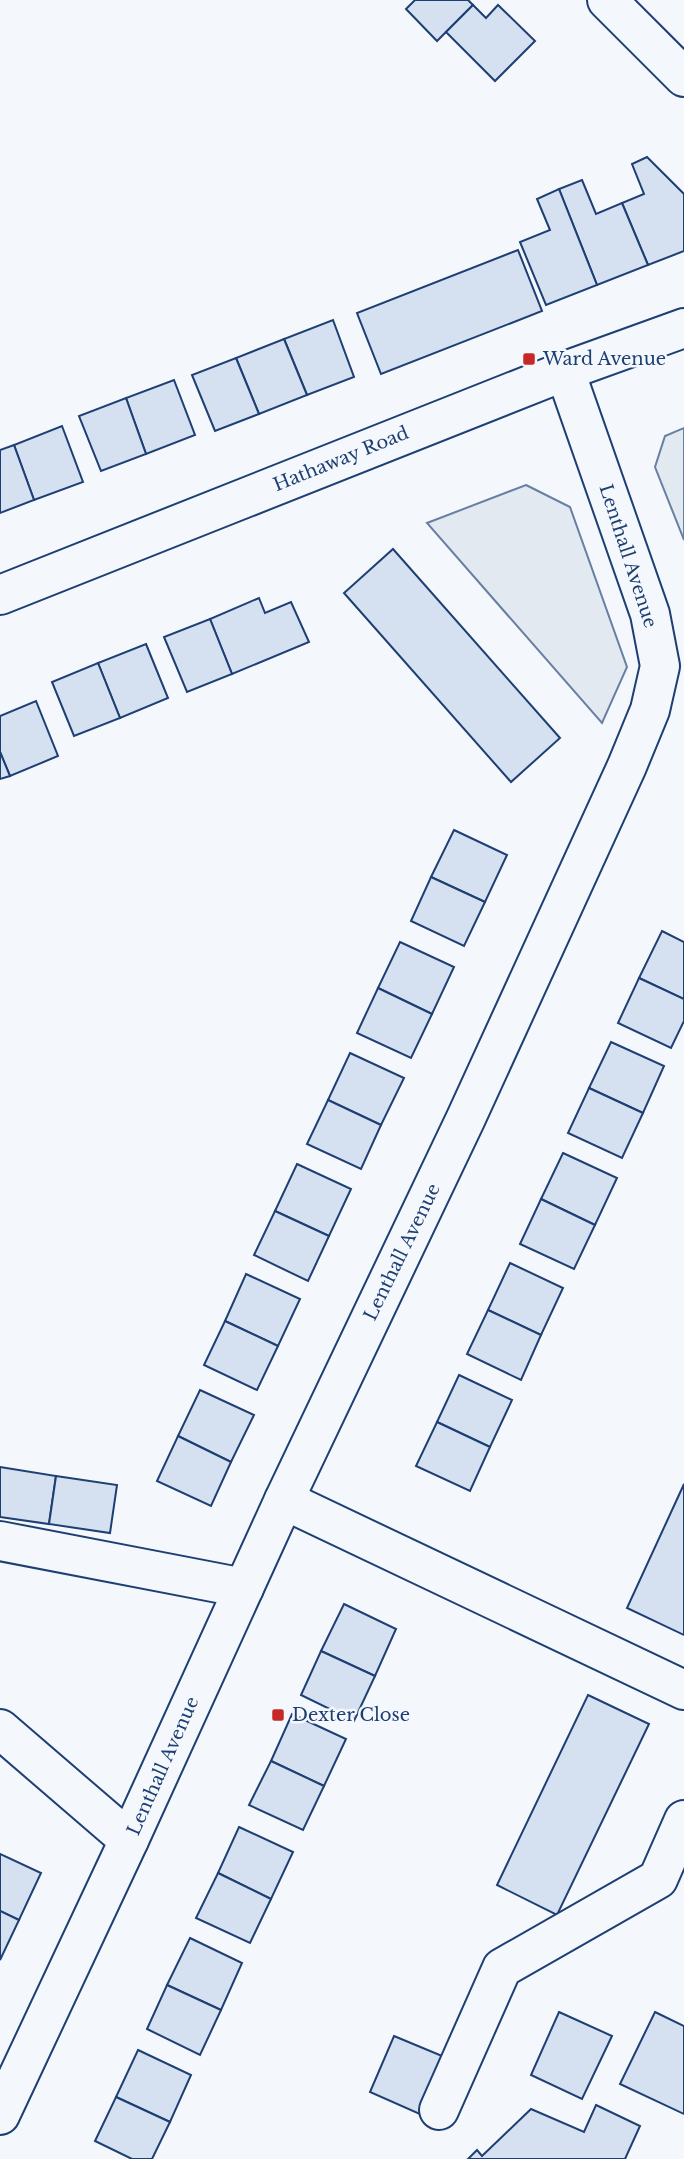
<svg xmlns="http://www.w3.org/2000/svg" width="684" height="2159" font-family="'Libre Baskerville',serif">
<rect width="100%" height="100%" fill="#f4f7fb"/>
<g fill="#e3e9f0" stroke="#687fa3" stroke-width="2">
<path d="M684,428v112l-29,-73 10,-31z"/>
<path d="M526,485l44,22 57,160 -25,56 -175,-200z"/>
</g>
<g fill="#d5e0f0" stroke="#1d3f73" stroke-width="2">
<path d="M415,0h53l5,5 -36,36 -31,-32z"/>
<path d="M473,5l13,13 12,-13 37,36 -40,40 -49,-49z"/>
<path d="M647,157l37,37v57l-36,14 -26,-62 22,-9 -12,-30z"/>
<path d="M582,180l14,34 26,-11 26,62 -51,20 -38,-96z"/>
<path d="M559,189l38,96 -51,20 -26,-63 30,-12 -13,-31z"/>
<path d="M518,250l24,61 -161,63 -24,-61z"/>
<path d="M333,320l21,57 -47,18 -23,-56z"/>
<path d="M284,339l23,56 -48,19 -23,-56z"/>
<path d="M236,358l23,56 -44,17 -23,-56z"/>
<path d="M174,380l21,55 -49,19 -20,-56z"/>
<path d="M126,398l20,56 -45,17 -22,-55z"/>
<path d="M62,426l21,56 -49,18 -20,-55z"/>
<path d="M14,445l20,55 -34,13v-63z"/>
<path d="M393,549l167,189 -49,44 -167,-189z"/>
<path d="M259,598l6,15 26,-11 18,40 -77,32 -22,-55z"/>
<path d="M210,619l22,55 -45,18 -23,-55z"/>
<path d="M146,644l22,54 -48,20 -22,-55z"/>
<path d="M98,663l22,55 -46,18 -22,-54z"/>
<path d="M36,701l22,55 -48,20 -10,-24v-36z"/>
<path d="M0,752l10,24 -10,3z"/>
<path d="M454,830l53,25 -22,47 -54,-25z"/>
<path d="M431,877l54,25 -21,44 -53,-25z"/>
<path d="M662,931l22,11v57l-45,-21z"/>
<path d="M400,942l54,25 -22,47 -54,-26z"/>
<path d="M639,978l45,21v22l-13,27 -53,-25z"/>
<path d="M378,988l54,26 -21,44 -54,-25z"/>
<path d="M611,1042l53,24 -21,47 -54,-25z"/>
<path d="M350,1053l54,25 -23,47 -53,-25z"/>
<path d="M589,1088l54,25 -21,45 -54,-25z"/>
<path d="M328,1100l53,25 -20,44 -54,-25z"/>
<path d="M563,1153l54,25 -22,47 -54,-26z"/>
<path d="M297,1164l54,25 -22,47 -54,-25z"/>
<path d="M541,1199l54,26 -21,44 -54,-25z"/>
<path d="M275,1211l54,25 -21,45 -54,-26z"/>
<path d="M510,1263l53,25 -22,47 -53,-25z"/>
<path d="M246,1274l54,25 -22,47 -53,-25z"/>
<path d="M488,1310l53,25 -20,45 -54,-26z"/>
<path d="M225,1321l53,25 -21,44 -53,-25z"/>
<path d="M459,1375l53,25 -22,47 -53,-25z"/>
<path d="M200,1390l54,25 -23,47 -53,-26z"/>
<path d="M437,1422l53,25 -20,44 -54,-25z"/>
<path d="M178,1436l53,26 -20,44 -54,-25z"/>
<path d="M0,1467l56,9 -7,48 -49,-7z"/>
<path d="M56,1476l61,9 -7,48 -61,-9z"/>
<path d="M684,1484v151l-57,-27z"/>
<path d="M344,1604l52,25 -21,47 -54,-25z"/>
<path d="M321,1651l54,25 -21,45 -53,-26z"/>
<path d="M588,1695l61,29 -92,191 -60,-30z"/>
<path d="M292,1714l54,25 -22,47 -53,-25z"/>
<path d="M271,1761l53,25 -21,44 -54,-25z"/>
<path d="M239,1827l54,25 -22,47 -53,-26z"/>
<path d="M0,1854l41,19 -22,47 -19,-9z"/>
<path d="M218,1873l53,26 -21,44 -54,-25z"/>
<path d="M0,1911l19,9 -19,40z"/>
<path d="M190,1938l52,25 -21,47 -54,-25z"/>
<path d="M167,1985l54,25 -21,45 -53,-26z"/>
<path d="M559,2012l53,24 -30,63 -51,-24z"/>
<path d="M655,2012l29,14v88l-64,-30z"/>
<path d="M394,2036l53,22 -25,57 -52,-23z"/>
<path d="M138,2050l53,25 -21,47 -54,-25z"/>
<path d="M116,2097l54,25 -18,37h-20l-37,-18z"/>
<path d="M596,2105l44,21 -15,33h-157l9,-9 5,6 49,-47 53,23z"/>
</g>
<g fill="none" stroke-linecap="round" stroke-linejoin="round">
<g stroke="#1d3f73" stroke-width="42">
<g id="minor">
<path d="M607,0l77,77"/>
<path d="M0,595l565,-224 119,-43"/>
<path d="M284,1500l400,190"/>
<path d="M0,1541l244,47"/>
<path d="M0,1729l129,111"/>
<path d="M439,2110l63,-142 156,-89 26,-59"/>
<path d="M0,2115l129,-275 155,-340 182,-382 161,-352 23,-56 10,-44 -10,-52 -85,-243"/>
</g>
</g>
<use href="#minor" stroke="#f4f7fb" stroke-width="38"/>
</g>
<g fill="#c62828" stroke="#f4f7fb" stroke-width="2.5">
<rect x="522" y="352" width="14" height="14" rx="3.5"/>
<rect x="271" y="1708" width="14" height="14" rx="3.5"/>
</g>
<g text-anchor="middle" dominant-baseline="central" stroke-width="5" stroke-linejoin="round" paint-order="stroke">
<g font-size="18" fill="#1d3f73" stroke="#f4f7fb" text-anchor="start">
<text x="543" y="359">Ward Avenue</text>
<text x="292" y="1715">Dexter Close</text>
</g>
<g font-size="18" fill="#1d3f73" stroke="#f4f7fb">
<text transform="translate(341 459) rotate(-22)">Hathaway Road</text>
<text transform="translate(628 556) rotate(72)">Lenthall Avenue</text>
<text transform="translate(402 1252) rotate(-64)">Lenthall Avenue</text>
<text transform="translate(163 1766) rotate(-66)">Lenthall Avenue</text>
</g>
</g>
</svg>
